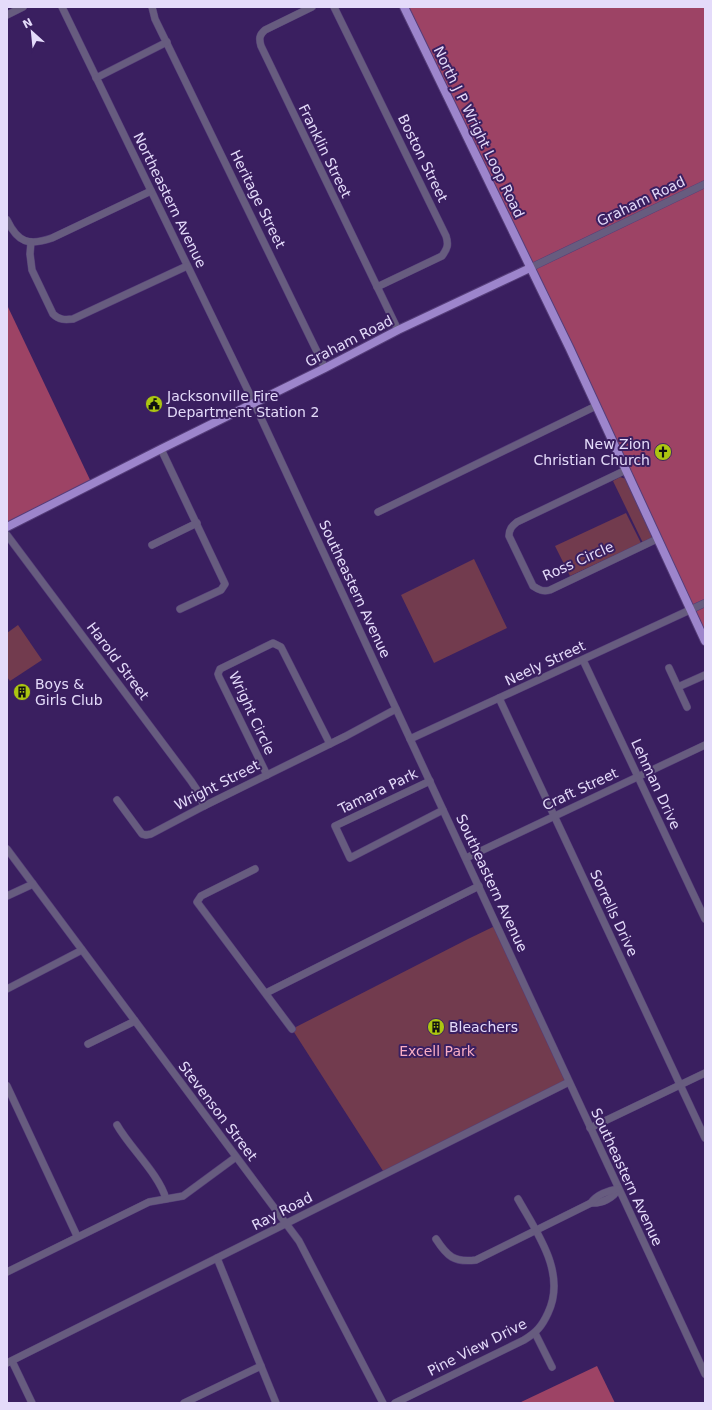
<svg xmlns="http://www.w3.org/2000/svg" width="712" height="1410" font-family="'DejaVu Sans',sans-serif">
<rect width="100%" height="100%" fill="#3a1f60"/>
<g fill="#723b4e">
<path d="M620,477l6,2 26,55 -1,5 -8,4 -30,-62z"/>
<path d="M626,513l15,30 -71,33 -15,-30z"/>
<path d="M474,559l33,69 -73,35 -33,-68z"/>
<path d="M18,625l24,35 -32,21 -3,-4v-44z"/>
<path d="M497,925l72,157 -184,92 -93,-145 176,-90z"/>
</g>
<g fill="#9d4365">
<path d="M404,7h301v635z"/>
<path d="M7,305l85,179 -85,43z"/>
<path d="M597,1366l18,37h-96z"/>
</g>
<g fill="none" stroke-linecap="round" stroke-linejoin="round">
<g stroke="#553d79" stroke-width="8">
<g id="minor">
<path d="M62,7l192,396 451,971"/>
<path d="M152,7l3,12 170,349"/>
<path d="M312,7l-47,23c-6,5 -6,9 -4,16l137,284"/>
<path d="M334,7l112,229c3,9 1,13 -4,20l-65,31"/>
<path d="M7,15l16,-8"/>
<path d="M96,78l71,-36"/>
<path d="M7,220c11,23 22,26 45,18l99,-47"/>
<path d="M31,242l-1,12 2,16 21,44c6,6 12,6 20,5l114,-53"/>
<path d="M530,268l175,-84"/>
<path d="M161,449l64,135 -4,6 -41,19"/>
<path d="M626,470l-109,52c-5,4 -8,7 -8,14l24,50c6,4 10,6 17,4l107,-51"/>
<path d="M378,512l218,-106"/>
<path d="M7,535l184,246 6,9 7,16"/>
<path d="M152,545l45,-22"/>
<path d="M583,660l122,259"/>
<path d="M669,668l18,39"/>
<path d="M678,687l27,-12"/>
<path d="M499,698l206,440"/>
<path d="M410,739l295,-136"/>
<path d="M267,775l-48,-98 -1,-3 2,-5 53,-26 8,4 49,97"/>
<path d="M430,781l-95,45 15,32 93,-48"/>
<path d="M117,800l25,34 4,1 5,-1 53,-28 142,-70 50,-27"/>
<path d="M7,849l292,392 84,162"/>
<path d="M466,858l239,-113"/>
<path d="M255,869l-54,27 -4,6 95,127"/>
<path d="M7,896l26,-12"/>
<path d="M7,989l75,-39"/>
<path d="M266,993l213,-107"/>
<path d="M88,1044l47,-23"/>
<path d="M7,1086l70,150"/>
<path d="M117,1125c13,23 42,49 49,74"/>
<path d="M590,1128l115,-55"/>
<path d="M591,1203c10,1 23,-5 27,-14"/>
<path d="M436,1239c11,17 18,24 40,21l115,-57c5,-8 18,-13 27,-14"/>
<path d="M217,1258l59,145"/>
<path d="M7,1272l142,-70 34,-6 53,-39"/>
<path d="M535,1333l17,34"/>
<path d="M12,1361l20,42"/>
<path d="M7,1363l562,-281"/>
<path d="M184,1403l77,-37"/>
<path d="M395,1403l129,-63c13,-8 18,-14 24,-27 19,-40 -11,-80 -30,-114"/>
</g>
</g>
<g stroke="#553d79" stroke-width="10">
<g id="major">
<path d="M404,7l166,342 135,292"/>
<path d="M7,527l154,-78 164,-81 73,-38 132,-62"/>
</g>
</g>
<use href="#minor" stroke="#675c7f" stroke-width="7"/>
<use href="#major" stroke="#9d85cc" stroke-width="8"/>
</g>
<defs>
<g id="civic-disc" transform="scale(0.9)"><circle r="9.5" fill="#acc611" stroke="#3a1f60"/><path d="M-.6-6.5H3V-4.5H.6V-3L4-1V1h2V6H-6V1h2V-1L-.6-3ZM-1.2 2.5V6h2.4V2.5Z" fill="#111"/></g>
<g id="church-disc" transform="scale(0.9)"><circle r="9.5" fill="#acc611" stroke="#3a1f60"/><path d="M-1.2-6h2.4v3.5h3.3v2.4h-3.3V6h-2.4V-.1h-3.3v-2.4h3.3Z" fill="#111"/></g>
<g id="building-disc" transform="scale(0.9)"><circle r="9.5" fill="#acc611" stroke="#3a1f60"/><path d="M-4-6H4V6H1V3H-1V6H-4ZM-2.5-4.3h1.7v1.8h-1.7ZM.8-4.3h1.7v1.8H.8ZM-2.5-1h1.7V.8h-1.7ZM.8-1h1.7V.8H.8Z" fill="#111"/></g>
</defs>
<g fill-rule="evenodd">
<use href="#civic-disc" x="154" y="404"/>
<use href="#church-disc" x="663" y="452"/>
<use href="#building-disc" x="22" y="692"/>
<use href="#building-disc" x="436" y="1027"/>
</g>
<g text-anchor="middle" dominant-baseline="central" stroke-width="4" stroke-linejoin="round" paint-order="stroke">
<g font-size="14" fill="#e4dbfa" stroke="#3a1f60">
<text transform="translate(479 132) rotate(64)">North J P Wright Loop Road</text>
<text transform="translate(325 151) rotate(64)">Franklin Street</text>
<text transform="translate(423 158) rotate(64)">Boston Street</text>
<text transform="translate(258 199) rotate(64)">Heritage Street</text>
<text transform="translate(170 200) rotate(64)">Northeastern Avenue</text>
<text transform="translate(641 201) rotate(-26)">Graham Road</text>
<text transform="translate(349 341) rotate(-27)">Graham Road</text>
<text transform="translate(578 561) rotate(-24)">Ross Circle</text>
<text transform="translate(355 589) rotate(65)">Southeastern Avenue</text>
<text transform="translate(118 661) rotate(53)">Harold Street</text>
<text transform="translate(545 663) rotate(-25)">Neely Street</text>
<text transform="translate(252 713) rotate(65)">Wright Circle</text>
<text transform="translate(656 784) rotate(65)">Lehman Drive</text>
<text transform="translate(217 785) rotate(-27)">Wright Street</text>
<text transform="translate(580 789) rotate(-25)">Craft Street</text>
<text transform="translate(378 791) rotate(-26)">Tamara Park</text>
<text transform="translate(492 883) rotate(65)">Southeastern Avenue</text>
<text transform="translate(614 913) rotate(65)">Sorrells Drive</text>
<text transform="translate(218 1111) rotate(53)">Stevenson Street</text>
<text transform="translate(627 1177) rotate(65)">Southeastern Avenue</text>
<text transform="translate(282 1211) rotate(-27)">Ray Road</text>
<text transform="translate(477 1347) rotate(-27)">Pine View Drive</text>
</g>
<g font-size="14" fill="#e4dbfa" stroke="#3a1f60" text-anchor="start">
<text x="167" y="396">Jacksonville Fire<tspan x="167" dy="16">Department Station 2</tspan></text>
<text x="650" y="444" text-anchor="end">New Zion<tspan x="650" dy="16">Christian Church</tspan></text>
<text x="35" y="684">Boys &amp;<tspan x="35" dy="16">Girls Club</tspan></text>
<text x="449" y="1027">Bleachers</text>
</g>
<g font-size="14" fill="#f8adc4" stroke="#3a1f60">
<text x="437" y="1051">Excell Park</text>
</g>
</g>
<rect width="712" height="1410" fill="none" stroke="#e4dbfa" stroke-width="16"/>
<g transform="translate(32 32) rotate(333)" stroke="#3a1f60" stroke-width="3" paint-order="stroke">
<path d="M0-3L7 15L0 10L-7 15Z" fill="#e4dbfa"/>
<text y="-6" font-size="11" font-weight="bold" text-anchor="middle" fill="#e4dbfa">N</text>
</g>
</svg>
